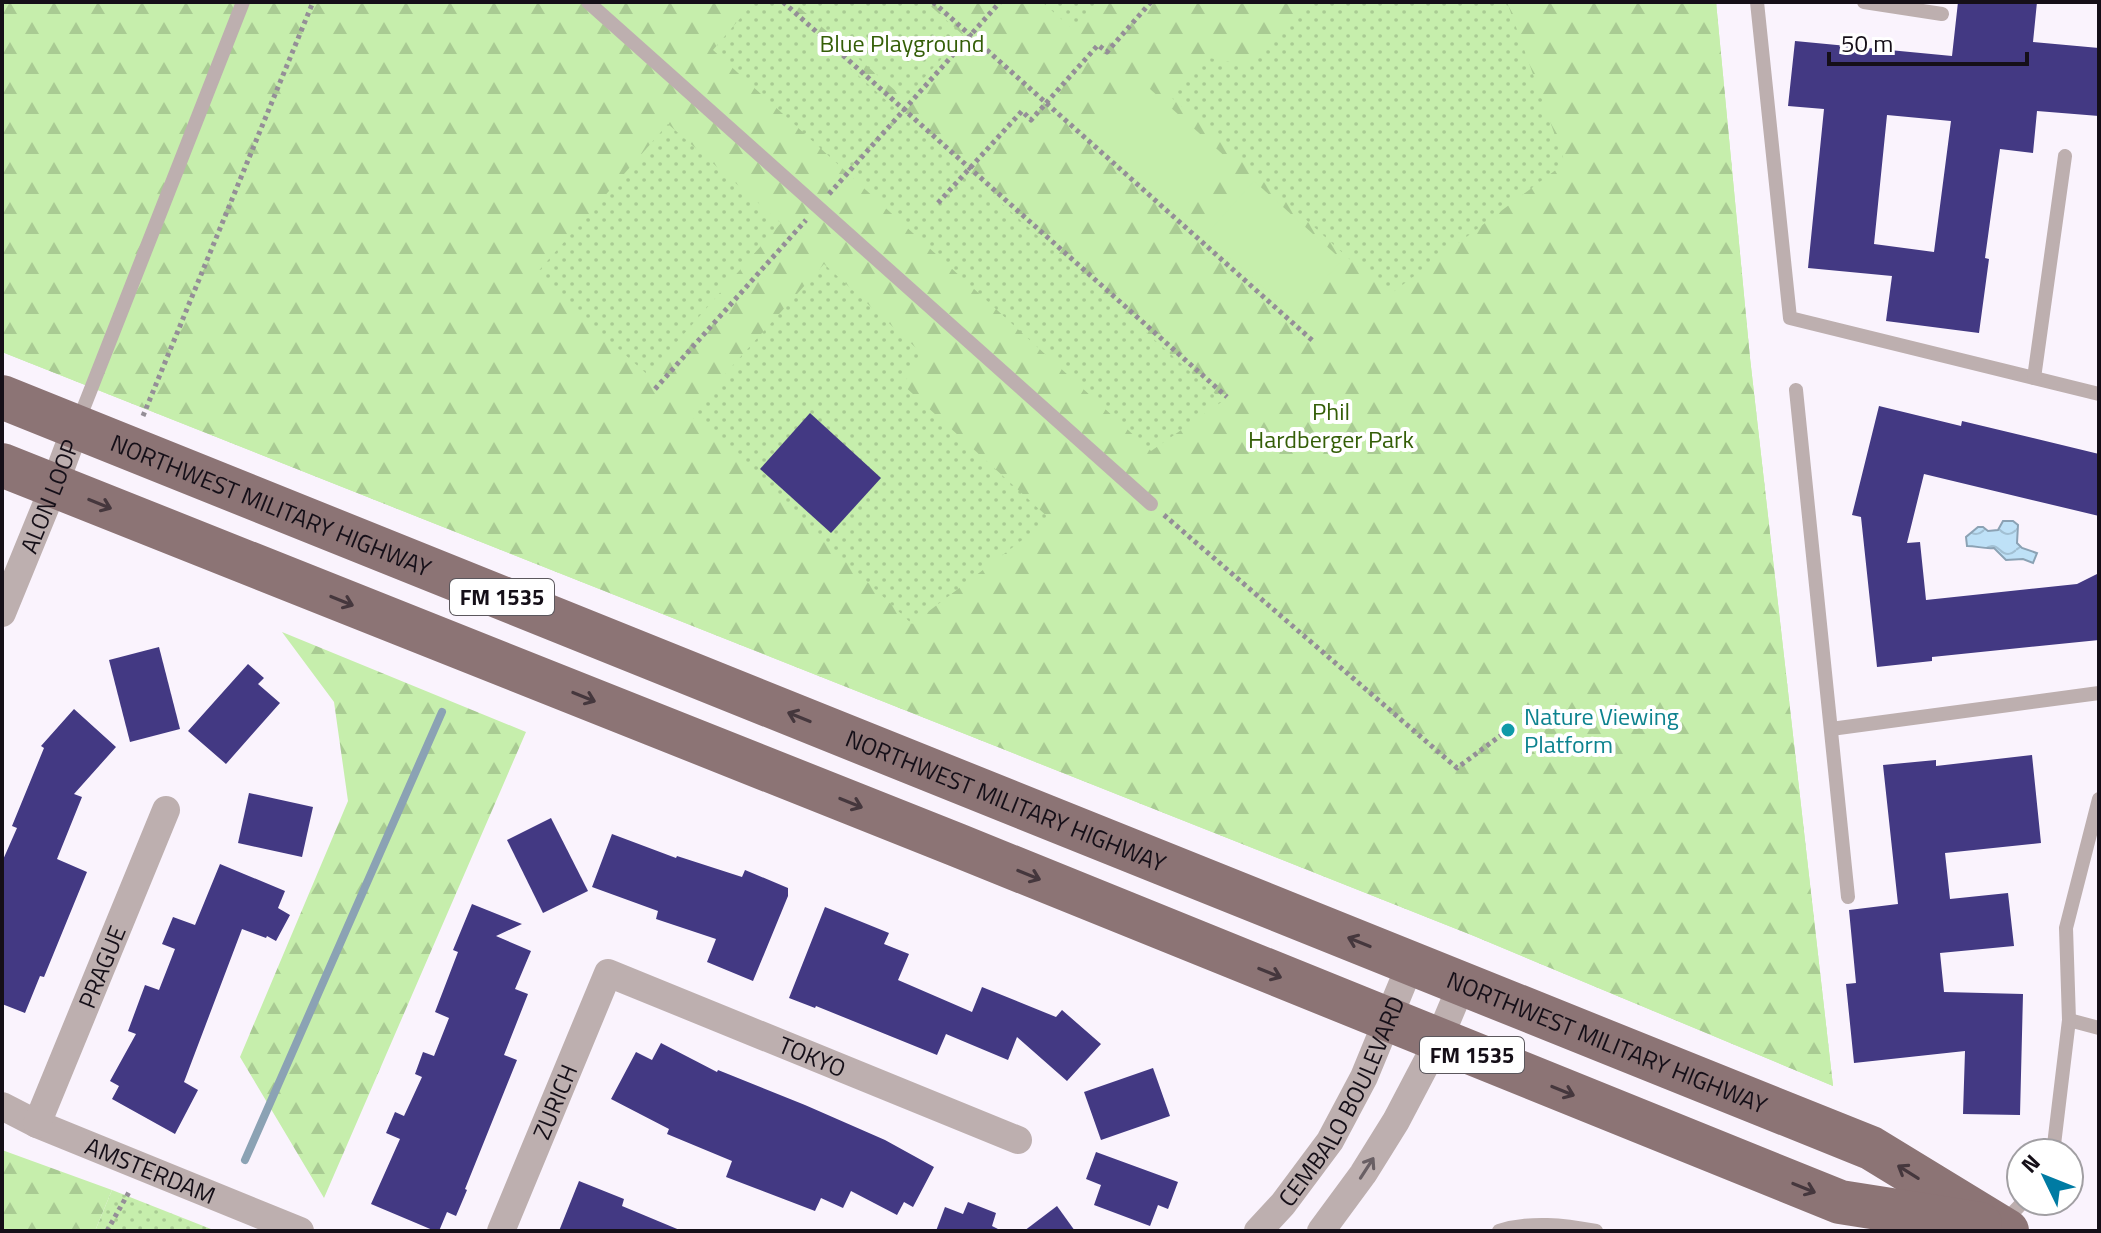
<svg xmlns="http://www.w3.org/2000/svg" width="2101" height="1233" font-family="'Titillium Web',sans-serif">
<defs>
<pattern id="green-dots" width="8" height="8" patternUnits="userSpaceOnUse" patternTransform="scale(2)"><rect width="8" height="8" fill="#c6eeac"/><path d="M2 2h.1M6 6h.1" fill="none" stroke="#a9cb93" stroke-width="1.8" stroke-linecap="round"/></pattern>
<pattern id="forest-firs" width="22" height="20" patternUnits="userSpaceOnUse" patternTransform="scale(2)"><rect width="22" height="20" fill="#c6eeac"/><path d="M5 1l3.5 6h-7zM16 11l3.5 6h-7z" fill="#a9cb93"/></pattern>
<pattern id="water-waves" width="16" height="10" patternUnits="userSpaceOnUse" patternTransform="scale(2)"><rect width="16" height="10" fill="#bee1f7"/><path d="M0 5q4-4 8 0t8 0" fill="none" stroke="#a2c0d3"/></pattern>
</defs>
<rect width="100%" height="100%" fill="#faf3fd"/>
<g fill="url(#green-dots)">
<path d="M2,2h1714l34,356 83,728 -359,-150 -1472,-584z"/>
<path d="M112,1190l104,41h-121z"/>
</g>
<g fill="url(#forest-firs)" fill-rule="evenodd">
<path d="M2,2h752l-41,48 438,401 72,-50 -447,-399h17l112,97 58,-64 -37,-33h116l34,30 28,-30h211l-70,63 -40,-8 -34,40 218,198 176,-132 -58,-161h209l34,356 83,728 -359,-150 -1472,-584zM668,124l113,99 -133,152 -113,-100zM824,264l102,93 -24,27 148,135 -138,105 -223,-210z"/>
<path d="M282,632l244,100 -202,466 -84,-141 108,-256 -14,-99z"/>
<path d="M2,1150l110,40 -17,41h-93z"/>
</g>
<g fill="#c6eeac">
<path d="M1140,80l88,79 -49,54 -88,-79z"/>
<path d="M1254,181l88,79 -48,54 -89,-78z"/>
</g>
<path fill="url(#water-waves)" stroke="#8ba2b4" stroke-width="2" d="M2003,521h10l5,4 -1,18 5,5 15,5 -4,10 -10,-4 -17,1 -12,-12c-10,1 -17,-2 -27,-2l-1,-9 12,-10h5l5,4 10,-1z"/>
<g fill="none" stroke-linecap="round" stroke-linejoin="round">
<path stroke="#8ba2b4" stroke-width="8" d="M245,1160l197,-448"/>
</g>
<g fill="#433983" fill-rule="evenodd">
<path d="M1958,2h79l-4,40 66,6v68l-62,-5 -4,42 -33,-4 -15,109 4,1 -10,74 -93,-12 6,-45 -84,-8 16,-159 -36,-3 7,-65 157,15zM1887,115l64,6 -17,131 -60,-8z"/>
<path d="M1879,406l82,20 1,-5 137,33v62l-175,-42 -17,69 13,-1 6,58 151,-16 22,-11v67l-167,17v4l-55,6 -16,-150 -9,-2z"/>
<path d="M810,413l71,65 -50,55 -71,-64z"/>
<path d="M159,647l21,82 -50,13 -21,-82z"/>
<path d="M248,664l16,14 -6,6 22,19 -54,61 -38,-33z"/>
<path d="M74,709l42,38 -42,47 8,3 -25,62 30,13 -43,105 -4,-1 -15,37 -23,-9v-142l15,-34 -5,-2 32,-78 -3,-2z"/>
<path d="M2032,755l9,88 -96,10 5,46 58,-6 6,53 -74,7 4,39 79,2 -3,121 -57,-1 2,-63 -111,12 -8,-79 10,-1 -7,-73 49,-6 -15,-139 53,-5v6z"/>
<path d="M249,793l64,14 -11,50 -64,-14z"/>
<path d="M551,818l37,73 -45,22 -36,-73z"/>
<path d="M612,834l64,24 1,-2 65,21 3,-7 43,18v8l-35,85 -46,-19 9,-23 -60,-20 2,-8 -66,-24z"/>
<path d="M220,864l65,27 -7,17 12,7 -14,26 -9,-5 -1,2 -24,-9 -58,153 14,8 -23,44 -63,-35 7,-13 -9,-5 26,-47 -8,-3 17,-46 14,5 16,-41 -13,-5 11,-27 22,8z"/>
<path d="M472,904l50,20 -26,12 35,15 -16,38 13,5 -24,61 13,5 -52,129 2,1 -11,26 -9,-4 -8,19h-4l-64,-27 29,-65 -14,-6 9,-21 9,4 18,-39 -7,-3 8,-22 11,4 15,-38 -14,-6 23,-60 -5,-2z"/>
<path d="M825,907l64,26 -5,11 25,10 -11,26 74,32 10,-25 74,30 6,-7 39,34 -34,37 -50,-44 -9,23 -62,-26 -9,21 -121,-49 -1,2 -26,-10z"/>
<path d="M661,1043l56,29 1,-2 87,35 80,35 49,27 -21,40 -9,-5 -7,13 -46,-24 -8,17 -22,-10 -6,13 -89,-34 6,-16 -65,-27 2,-5 -58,-30 25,-47 16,8z"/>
<path d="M1153,1068l17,48 -69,24 -17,-48z"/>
<path d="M1096,1152l82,30 -10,27 -10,-4 -8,21 -56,-21 7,-20 -15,-6z"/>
<path d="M579,1181l45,18 -2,7 60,25h-123z"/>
<path d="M968,1202l28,11 -4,13 10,5h-66l9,-24 18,7z"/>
<path d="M1057,1206l18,25h-51z"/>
</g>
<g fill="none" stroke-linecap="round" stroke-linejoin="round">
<g stroke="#948e97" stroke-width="5" stroke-dasharray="4 4" stroke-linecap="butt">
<path d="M783,2l444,395"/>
<path d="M933,2l380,339"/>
<path d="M829,194l171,-192"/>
<path d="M938,203l84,-92 9,9 67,-75 9,7 44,-50"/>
<path d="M655,389l151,-169"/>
<path d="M143,416l170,-414"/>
<path d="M1164,515l293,253 51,-38"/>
<path d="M107,1231l22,-39h2"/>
</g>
<g stroke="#bdafaf" stroke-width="14">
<path d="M588,2l563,502"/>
<path d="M1757,2l33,316 309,76"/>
<path d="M1864,2l78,12"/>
<path d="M2034,378l31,-222"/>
<path d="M1796,390l52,507"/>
<path d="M78,422l165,-420"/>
<path d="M1831,729l268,-36"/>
<path d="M2069,1020l30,8"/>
<path d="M2053,1153l16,-133 -3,-92 33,-129"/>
<path d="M2004,1222l20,-21"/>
<path d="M1499,1231c32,-10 65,-6 97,0"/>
</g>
<g stroke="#bdafaf" stroke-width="28">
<path id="s1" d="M2,613l52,-127 22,-59"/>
<path id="s2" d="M2,1106l35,18 263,107"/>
<path id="s3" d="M37,1124l129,-314"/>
<path id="s4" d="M501,1231l107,-258 410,167"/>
<path id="s5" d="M1258,1231l25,-27 47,-63 34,-64 47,-114"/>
<path d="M1321,1231l42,-57 33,-53 42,-80 24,-57"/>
</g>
<g stroke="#8c7475" stroke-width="44">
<path id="s6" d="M2,397l1869,751 136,83"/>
<path d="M2,465l955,380 883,357 140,22"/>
</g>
</g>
<defs><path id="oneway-shaft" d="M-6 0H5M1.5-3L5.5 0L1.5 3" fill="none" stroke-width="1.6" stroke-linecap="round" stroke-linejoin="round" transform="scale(2)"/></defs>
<g stroke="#45373d">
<use href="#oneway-shaft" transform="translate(100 504) rotate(22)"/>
<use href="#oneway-shaft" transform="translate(342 601) rotate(22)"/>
<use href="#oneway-shaft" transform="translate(584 697) rotate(22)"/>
<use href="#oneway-shaft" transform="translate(799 717) rotate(-158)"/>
<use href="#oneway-shaft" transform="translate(851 803) rotate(22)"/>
<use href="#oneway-shaft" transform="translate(1029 875) rotate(22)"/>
<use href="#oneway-shaft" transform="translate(1359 942) rotate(-158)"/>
<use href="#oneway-shaft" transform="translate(1270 973) rotate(22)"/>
<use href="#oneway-shaft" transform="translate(1563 1091) rotate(22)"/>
<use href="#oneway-shaft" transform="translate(1908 1172) rotate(-148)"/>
<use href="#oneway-shaft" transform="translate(1804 1188) rotate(22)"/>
</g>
<use stroke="#695f64" href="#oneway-shaft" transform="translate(1367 1168) rotate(-57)"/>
<circle fill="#0f9aa8" stroke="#fff" stroke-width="3" cx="1508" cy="730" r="8"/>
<g text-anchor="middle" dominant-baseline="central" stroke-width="8" stroke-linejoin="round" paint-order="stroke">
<g fill="#fff" stroke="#5b575d" stroke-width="2">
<rect x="450" y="579" width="104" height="36" rx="6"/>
<rect x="1420" y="1037" width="104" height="36" rx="6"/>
</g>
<g font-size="22" font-weight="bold" fill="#150f18">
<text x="502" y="597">FM 1535</text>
<text x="1472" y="1055">FM 1535</text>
</g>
<g font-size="24" fill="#345e07" stroke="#fff">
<text x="902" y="43">Blue Playground</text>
<text x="1331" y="411">Phil<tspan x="1331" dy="28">Hardberger Park</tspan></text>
</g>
<g font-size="24" fill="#150f18" stroke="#fff">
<text stroke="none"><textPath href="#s1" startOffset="126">ALON LOOP</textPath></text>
<text stroke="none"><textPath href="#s6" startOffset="290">NORTHWEST MILITARY HIGHWAY</textPath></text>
<text stroke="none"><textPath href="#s6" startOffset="1082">NORTHWEST MILITARY HIGHWAY</textPath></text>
<text stroke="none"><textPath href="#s3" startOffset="170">PRAGUE</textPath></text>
<text stroke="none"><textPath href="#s6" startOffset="1730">NORTHWEST MILITARY HIGHWAY</textPath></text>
<text stroke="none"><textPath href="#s4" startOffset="500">TOKYO</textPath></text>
<text stroke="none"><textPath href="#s5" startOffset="156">CEMBALO BOULEVARD</textPath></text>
<text stroke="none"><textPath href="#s4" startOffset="140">ZURICH</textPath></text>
<text stroke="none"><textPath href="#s2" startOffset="162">AMSTERDAM</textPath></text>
</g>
<g font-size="24" fill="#0d838f" stroke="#fff" text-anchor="start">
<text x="1524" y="716">Nature Viewing<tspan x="1524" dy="28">Platform</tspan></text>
</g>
</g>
<rect width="2101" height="1233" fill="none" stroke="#150f18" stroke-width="8"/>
<g transform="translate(2045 1177) rotate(313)"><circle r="38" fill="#ffffff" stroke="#a19fa3" stroke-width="2"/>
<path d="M0-6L14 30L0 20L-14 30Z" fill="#007ba3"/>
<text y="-12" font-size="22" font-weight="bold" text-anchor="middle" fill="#150f18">N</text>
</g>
<path d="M1829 52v12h198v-12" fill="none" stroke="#150f18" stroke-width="4"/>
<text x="1841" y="52" font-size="24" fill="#150f18" stroke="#ffffff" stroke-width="6" paint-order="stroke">50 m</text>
</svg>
